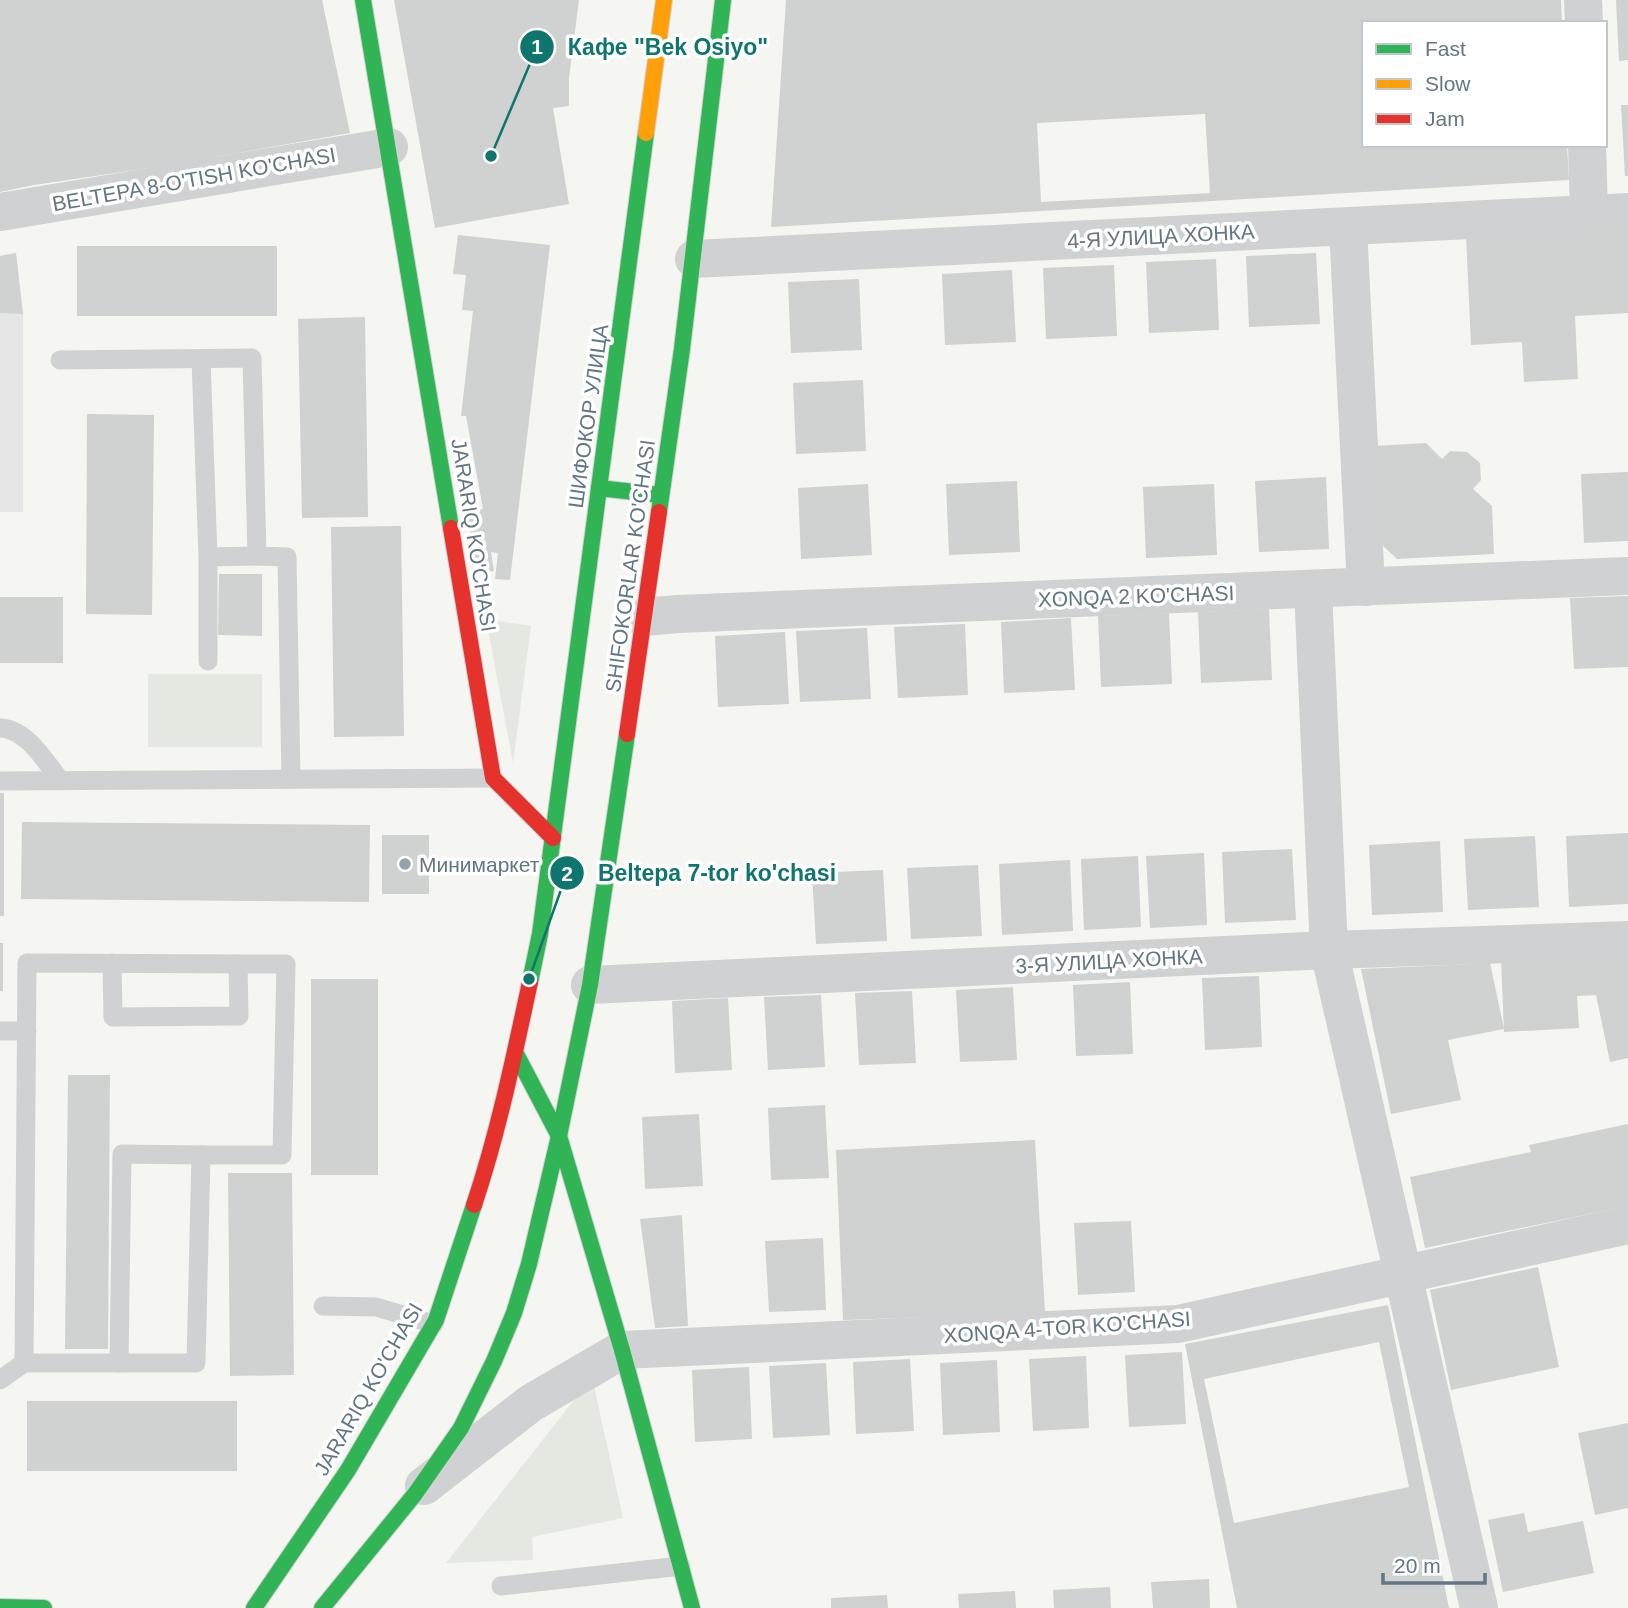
<svg xmlns="http://www.w3.org/2000/svg" width="1628" height="1608" font-family="Helvetica,sans-serif">
<rect width="100%" height="100%" fill="#f5f5f2"/>
<path fill="#e5e6e5" d="M16,253l7,61v198h-23v-256z"/>
<g fill="#e4e8e0">
<path d="M486,619l45,7 -18,137z"/>
<rect x="148" y="674" width="114" height="73"/>
<path d="M592,1377l31,141 -91,19 1,23 -87,3z"/>
</g>
<g fill="#d0d1d1" fill-rule="evenodd">
<path d="M0,0h322l28,133 -180,32 -136,20 -34,7z"/>
<path d="M394,0h185l-10,78v28l-16,2 16,96 -134,24z"/>
<path d="M786,0h775l1,23h-198v122h203l2,35 -798,47zM1205,114l5,79 -169,9 -4,-79z"/>
<path d="M1616,0h12v60l-9,1z"/>
<path d="M1621,105h7v71h-3z"/>
<path d="M1628,230v83l-53,3 3,63 -54,3 -2,-40 -51,3 -5,-110z"/>
<path d="M458,235l92,10 -40,335 -15,-1 3,-26 -7,-1 3,19 -16,3 -11,-62 16,-3 -17,-93h-5l12,-105 -11,-1 4,-35 -13,-1z"/>
<rect x="77" y="246" width="200" height="70"/>
<path d="M16,253l7,61 -23,-1v-57z"/>
<path d="M1316,253l4,71 -71,3 -3,-71z"/>
<path d="M1216,259l3,71 -70,3 -3,-71z"/>
<path d="M1114,265l3,71 -71,3 -3,-71z"/>
<path d="M1012,270l4,72 -71,3 -3,-71z"/>
<path d="M859,279l3,71 -71,3 -3,-71z"/>
<path d="M365,317l3,200 -66,1 -4,-199z"/>
<path d="M863,380l3,71 -70,3 -3,-71z"/>
<path d="M87,414l67,1 -2,200 -66,-1z"/>
<path d="M1426,443l16,16 8,-8 17,1 13,11 1,17 -8,9 19,17 2,48 -97,5 -19,-18 -4,-95z"/>
<path d="M1628,472v69l-44,2 -3,-69z"/>
<path d="M1326,477l3,72 -70,3 -4,-71z"/>
<path d="M1017,481l3,71 -71,3 -3,-71z"/>
<path d="M868,484l4,71 -71,4 -3,-71z"/>
<path d="M1214,484l3,71 -71,3 -3,-71z"/>
<path d="M401,526l3,210 -70,1 -3,-210z"/>
<path d="M219,574h43v62l-44,-1z"/>
<path d="M1628,596v71l-54,2 -4,-71z"/>
<rect x="0" y="597" width="63" height="66"/>
<path d="M1269,609l3,71 -71,3 -3,-71z"/>
<path d="M1169,613l3,71 -71,3 -3,-71z"/>
<path d="M1071,618l4,72 -71,3 -3,-71z"/>
<path d="M965,624l3,71 -70,3 -4,-71z"/>
<path d="M867,628l4,71 -71,3 -4,-71z"/>
<path d="M785,632l4,72 -71,3 -3,-71z"/>
<rect x="0" y="793" width="4" height="123"/>
<path d="M22,822l348,3 -1,77 -348,-3z"/>
<path d="M1628,833v71l-59,3 -3,-71z"/>
<rect x="382" y="835" width="47" height="59"/>
<path d="M1535,836l4,71 -71,3 -4,-71z"/>
<path d="M1440,841l3,71 -71,3 -3,-70z"/>
<path d="M1292,849l4,71 -71,3 -3,-71z"/>
<path d="M1204,853l3,72 -57,3 -4,-72z"/>
<path d="M1138,856l3,71 -57,3 -3,-71z"/>
<path d="M1070,860l3,71 -71,4 -3,-71z"/>
<path d="M978,865l4,71 -71,3 -4,-71z"/>
<path d="M883,870l4,71 -71,3 -4,-71z"/>
<rect x="0" y="943" width="3" height="48"/>
<path d="M1628,954v104l-18,4 -14,-67 -19,1 2,32 -75,4 -3,-73z"/>
<path d="M1489,958l15,71 -56,11 13,60 -70,14 -30,-145 111,-5z"/>
<path d="M1259,976l3,71 -57,3 -3,-72z"/>
<rect x="311" y="979" width="67" height="196"/>
<path d="M1130,982l3,72 -57,2 -3,-71z"/>
<path d="M1013,987l4,73 -57,2 -4,-72z"/>
<path d="M912,991l4,72 -57,2 -4,-72z"/>
<path d="M821,995l4,72 -57,3 -4,-73z"/>
<path d="M728,998l4,72 -57,3 -3,-72z"/>
<path d="M68,1075h42l-2,274h-43z"/>
<path d="M825,1105l4,73 -58,2 -3,-72z"/>
<path d="M699,1114l4,72 -58,3 -3,-72z"/>
<path d="M1628,1124v82l-203,42 -15,-71 121,-25 -2,-7z"/>
<path d="M1035,1140l10,173 -202,7 -7,-170z"/>
<path d="M228,1173h64l2,202 -64,1z"/>
<path d="M682,1215l6,111 -33,2 -15,-109z"/>
<path d="M1131,1221l4,71 -57,3 -4,-72z"/>
<path d="M823,1238l3,72 -57,2 -4,-71z"/>
<path d="M1538,1267l21,100 -108,23 -21,-100z"/>
<path d="M1388,1305l61,303h-212l-52,-264zM1379,1342l30,145 -175,36 -30,-144z"/>
<path d="M1182,1352l4,72 -57,3 -4,-72z"/>
<path d="M1086,1356l3,72 -56,3 -4,-72z"/>
<path d="M910,1359l4,72 -58,3 -3,-72z"/>
<path d="M997,1360l3,72 -57,3 -3,-72z"/>
<path d="M826,1363l4,72 -57,3 -4,-72z"/>
<path d="M749,1367l3,72 -57,3 -3,-72z"/>
<rect x="27" y="1401" width="210" height="70"/>
<path d="M1628,1423v85l-33,7 -17,-82z"/>
<path d="M1524,1513l4,19 55,-11 11,52 -91,19 -15,-72z"/>
<path d="M1209,1579l1,29h-57l-2,-26z"/>
<path d="M1110,1587l1,21h-57l-1,-18z"/>
<path d="M1015,1591l1,17h-57l-1,-14z"/>
<path d="M887,1595l1,13h-57v-10z"/>
</g>
<g fill="none" stroke-linecap="round" stroke-linejoin="round">
<g stroke="#d0d2d2" stroke-width="18">
<g id="fast">
<path d="M363,0l88,528"/>
<path d="M599,488l62,7"/>
<path d="M659,512l23,-163 41,-349"/>
<path d="M530,982l10,-48 106,-801"/>
<path d="M515,1052l44,84 63,214 70,258"/>
<path d="M0,1607l44,1"/>
<path d="M254,1608l94,-138 88,-150 38,-115"/>
<path d="M322,1608l93,-114 46,-66 33,-67 20,-48 15,-49 30,-128 31,-151 37,-251"/>
</g>
</g>
<g stroke="#d0d2d2" stroke-width="18">
<path id="slow" d="M646,133l18,-133"/>
</g>
<g stroke="#d0d2d2" stroke-width="18">
<g id="jam">
<path d="M451,528l42,250 60,60"/>
<path d="M627,734l32,-222"/>
<path d="M474,1205c24,-72 40,-148 56,-223"/>
</g>
</g>
<g stroke="#d0d1d2" stroke-width="19">
<path d="M201,359l7,198 49,-1"/>
<path d="M60,360l192,-2 5,198 30,1 4,222"/>
<path d="M208,557v104"/>
<path d="M0,728c27,1 45,33 60,52"/>
<path d="M0,781l493,-3"/>
<path d="M112,963l1,54 126,-1 -1,-52"/>
<path d="M0,1031h27"/>
<path d="M323,1306l53,1 58,17"/>
<path d="M119,1363l3,-209 79,1"/>
<path d="M0,1380l24,-17h172l5,-208h81l4,-191 -259,-1 -3,400"/>
<path d="M501,1586l180,-20"/>
</g>
<g stroke="#d0d1d2" stroke-width="38">
<path d="M1583,0l1,23"/>
<path d="M1587,145l2,69"/>
<path d="M0,212l389,-65"/>
<path d="M1348,227l18,360"/>
<path d="M694,259l934,-47"/>
<path d="M1313,589l16,361 150,658"/>
<path d="M644,617l34,-3 950,-38"/>
<path d="M590,985l739,-35 299,-10"/>
<path d="M424,1486l107,-83 91,-53 556,-26 450,-99"/>
</g>
<use href="#fast" stroke="#30b455" stroke-width="16"/>
<use href="#slow" stroke="#ff9f0a" stroke-width="16"/>
<use href="#jam" stroke="#e5322d" stroke-width="16"/>
</g>
<circle fill="#95a2ab" stroke="#fff" stroke-width="2.5" cx="405" cy="864" r="7"/>
<g text-anchor="middle" dominant-baseline="central" stroke-width="7" stroke-linejoin="round" paint-order="stroke">
<g font-size="21" fill="#627685" stroke="#fff">
<text transform="translate(194 179) rotate(-10)">BELTEPA 8-O'TISH KO'CHASI</text>
<text transform="translate(1161 236) rotate(-3)">4-Я УЛИЦА ХОНКА</text>
<text transform="translate(588 416) rotate(-82)">ШИФОКОР УЛИЦА</text>
<text transform="translate(474 535) rotate(81)">JARARIQ KO'CHASI</text>
<text transform="translate(630 566) rotate(-82)">SHIFOKORLAR KO'CHASI</text>
<text transform="translate(1136 596) rotate(-2)">XONQA 2 KO'CHASI</text>
<text transform="translate(1109 961) rotate(-3)">3-Я УЛИЦА ХОНКА</text>
<text transform="translate(1067 1327) rotate(-4)">XONQA 4-TOR KO'CHASI</text>
<text transform="translate(368 1389) rotate(-60)">JARARIQ KO'CHASI</text>
</g>
<g font-size="21" fill="#627685" stroke="#fff" text-anchor="start">
<text x="419" y="864">Минимаркет</text>
</g>
</g>
<path fill="none" stroke="#0f766e" stroke-width="2.5" d="M491 156L537 47M529 979L567 873"/>
<g fill="#0f766e" stroke="#fff" stroke-width="2.5">
<circle cx="491" cy="156" r="7"/>
<circle cx="529" cy="979" r="7"/>
<circle cx="537" cy="47" r="18"/>
<circle cx="567" cy="873" r="18"/>
</g>
<g font-size="21" text-anchor="middle" font-weight="bold" fill="#fff">
<text x="537" y="54">1</text>
<text x="567" y="881">2</text>
</g>
<g font-size="23" text-anchor="middle" font-weight="bold" fill="#0f766e" stroke="#fff" stroke-width="7" stroke-linejoin="round" paint-order="stroke">
<text x="668" y="55">Кафе "Bek Osiyo"</text>
<text x="717" y="881">Beltepa 7-tor ko'chasi</text>
</g>
<rect x="1362" y="21" width="245" height="126" fill="#ffffff" stroke="#c0c8ce" stroke-width="2"/>
<rect x="1376" y="44" width="35" height="10" fill="#30b455" stroke="#c0c8ce" stroke-width="2"/>
<text x="1425" y="56" font-size="21" fill="#627685">Fast</text>
<rect x="1376" y="79" width="35" height="10" fill="#ff9f0a" stroke="#c0c8ce" stroke-width="2"/>
<text x="1425" y="91" font-size="21" fill="#627685">Slow</text>
<rect x="1376" y="114" width="35" height="10" fill="#e5322d" stroke="#c0c8ce" stroke-width="2"/>
<text x="1425" y="126" font-size="21" fill="#627685">Jam</text>
<path d="M1383 1573v10h102v-10" fill="none" stroke="#627685" stroke-width="3.5"/>
<text x="1394" y="1573" font-size="21" fill="#627685" stroke="#ffffff" stroke-width="5" paint-order="stroke">20 m</text>
</svg>
